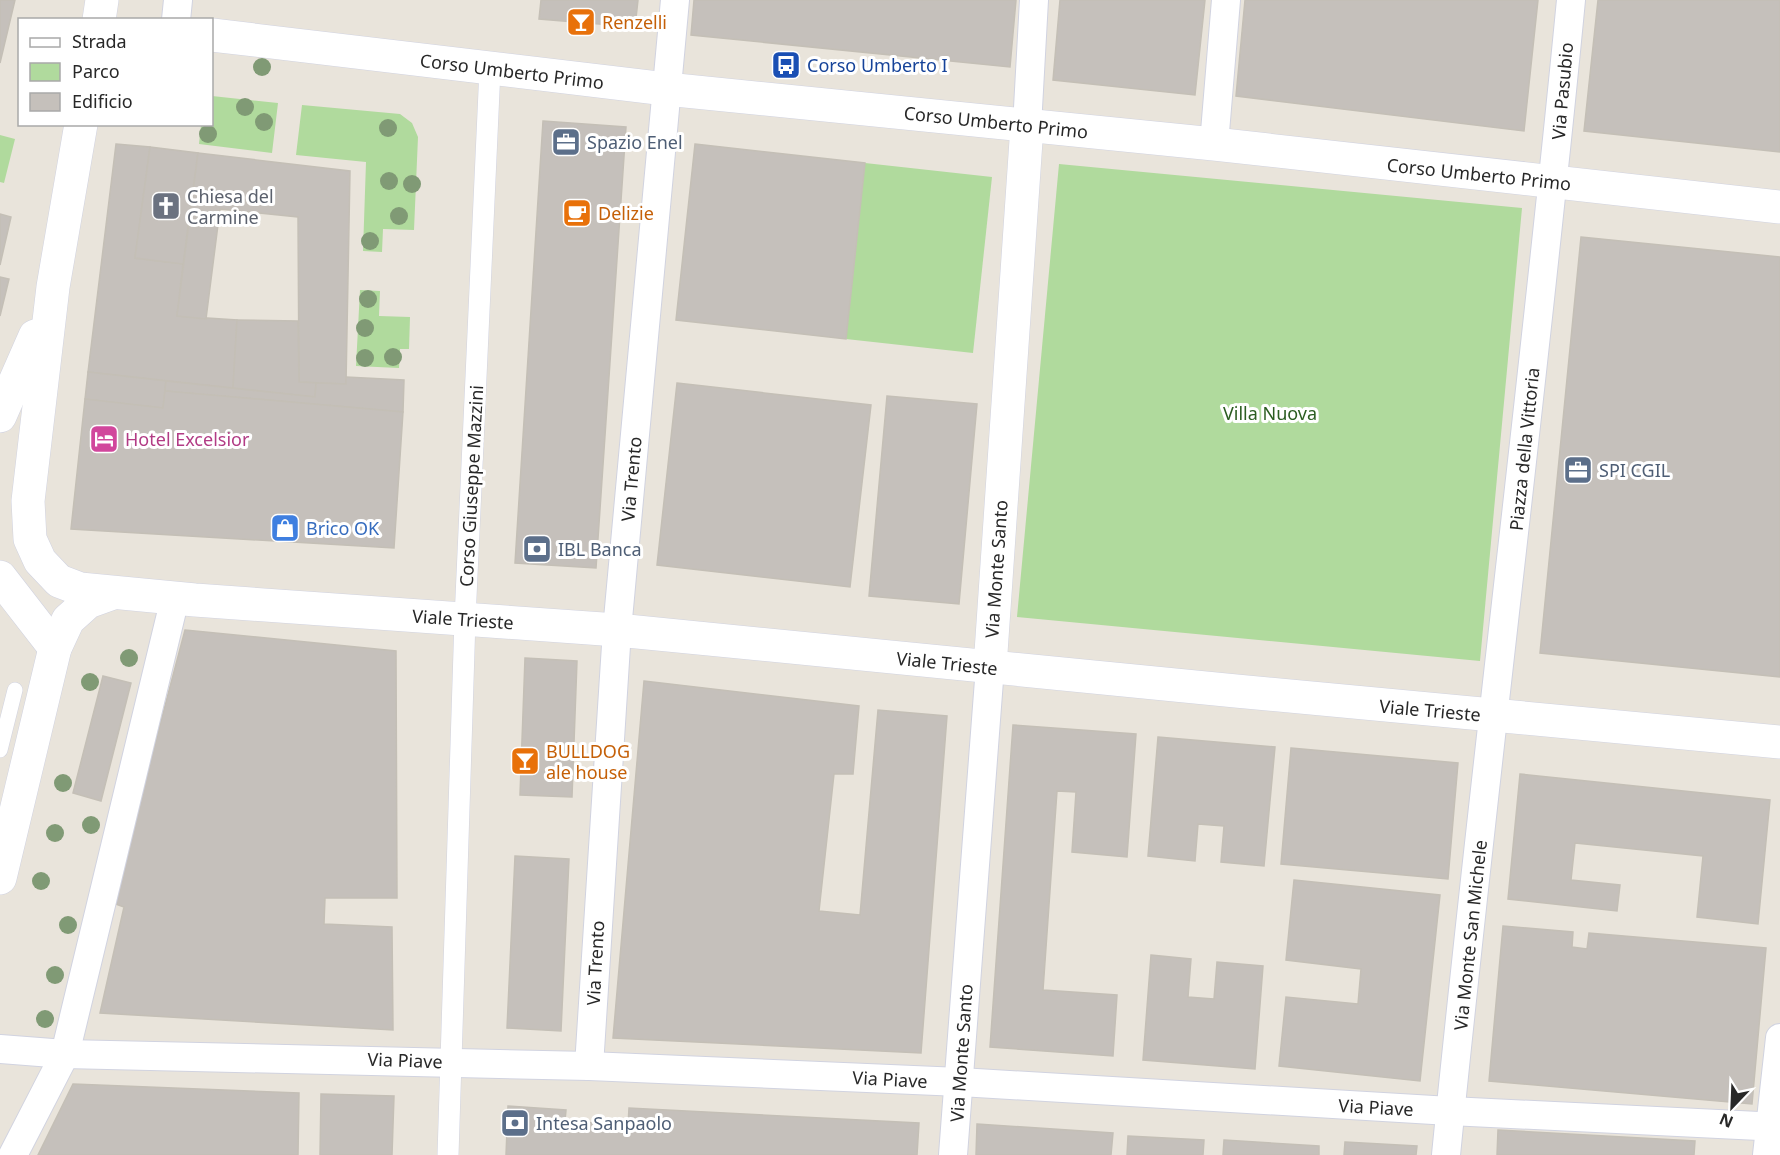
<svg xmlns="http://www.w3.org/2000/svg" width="1780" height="1155" font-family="'Noto Sans',sans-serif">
<rect width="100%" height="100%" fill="#e9e4db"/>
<g fill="#b0da9d">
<path d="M212,96l66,7 -6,50 -73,-9 2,-19 11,-1z"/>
<path d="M302,105l98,9 12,9 6,14 -4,93 -31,-1 -1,23 -19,-1 3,-89 -70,-7z"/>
<path d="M0,135l15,4 -11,44 -4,-1z"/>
<path d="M865,163l127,14 -19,176 -127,-14z"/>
<path d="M1059,164l463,44 -42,453 -463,-44z"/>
<path d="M360,290l20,1 -1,25 31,1 -1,32h-9l-1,19 -43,-2z"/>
</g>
<g fill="#c5c0bb" stroke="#c4bfb6" stroke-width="1.5">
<path d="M0,0h15l-15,63z"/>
<path d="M541,0h97l-3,27 -96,-8z"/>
<path d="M694,0h322l-6,67 -319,-32z"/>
<path d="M1060,0h145l-10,95 -142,-15z"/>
<path d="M1245,0h293l-14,131 -288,-35z"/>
<path d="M1598,0h182v152l-196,-21z"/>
<path d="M543,121l83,6 -30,441 -81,-5z"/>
<path d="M116,144l34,3 -15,111 48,6 -6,52 60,4 -4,68 -145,-16z"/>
<path d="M695,144l170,19 -19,176 -170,-19z"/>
<path d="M150,147l48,6 -15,111 -48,-6z"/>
<path d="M198,153l152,18 -4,213 -47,-2 -1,-165 -78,-8 -14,110 -29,-3z"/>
<path d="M0,214l11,3 -11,48z"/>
<path d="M1581,237l199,20v420l-240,-24z"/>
<path d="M0,277l9,2 -9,37z"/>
<path d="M237,320l61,1 1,61 17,1 -1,14 -82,-9z"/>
<path d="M88,372l78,9 -3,27 -78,-9z"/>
<path d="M346,377l58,3 -1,32 -238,-21 1,-10 149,16 1,-14 30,1z"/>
<path d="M677,383l194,22 -21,182 -193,-22z"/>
<path d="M165,391l238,21 -9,136 -323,-19 14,-130 78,9z"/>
<path d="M887,396l90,8 -18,200 -90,-8z"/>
<path d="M185,630l211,21 1,247h-72l-1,26 68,3 1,103 -293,-17 24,-106 -11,-4z"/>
<path d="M525,658l52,3 -5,136 -52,-2z"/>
<path d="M103,676l28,7 -30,118 -28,-8z"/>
<path d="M644,681l215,25 -6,68h-19l-15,137 41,4 18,-205 69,6 -26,337 -308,-15z"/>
<path d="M1013,725l123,9 -9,123 -55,-5 4,-60 -19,-1 -14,199 74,5 -4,61 -123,-9z"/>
<path d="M1158,737l117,10 -11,119 -43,-4 3,-36 -26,-2 -3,37 -47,-5z"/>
<path d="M1291,748l167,15 -10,116 -167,-15z"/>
<path d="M1520,774l250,26 -12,124 -61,-7 6,-61 -128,-13 -4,37 49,5 -3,26 -109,-12z"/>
<path d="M515,856l54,3 -8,172 -54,-3z"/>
<path d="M1294,880l146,15 -20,186 -141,-15 7,-69 72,7 3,-35 -75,-9z"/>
<path d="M1503,926l70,6 -1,15 15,2 2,-16 177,15 -14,156 -263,-23z"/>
<path d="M1151,955l40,4 -3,38 26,2 3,-37 46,4 -8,103 -112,-9z"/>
<path d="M73,1084l226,9 -1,62h-260z"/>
<path d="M321,1094l73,2 -2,59h-72z"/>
<path d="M508,1106l58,4 -1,11 63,4 1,-17 290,15 -2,32h-411z"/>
<path d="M977,1124l136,9 -2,22h-135z"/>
<path d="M1498,1130l197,11 -1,14h-197z"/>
<path d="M1128,1136l76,4 -1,15h-76z"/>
<path d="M1224,1140l95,6v9h-96z"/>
<path d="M1345,1142l72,4 -1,9h-72z"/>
</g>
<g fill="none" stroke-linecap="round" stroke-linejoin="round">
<g stroke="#d1d3e0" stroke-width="16">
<path id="service" d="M0,750l15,-60"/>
</g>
<g stroke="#d1d3e0" stroke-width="22">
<path id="pedestrian" d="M448,1155l17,-536 25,-550"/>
</g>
<g stroke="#d1d3e0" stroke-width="30">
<g id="minor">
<path d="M176,20l2,-20"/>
<path d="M1027,126l7,-126"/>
<path d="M1214,144l12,-144"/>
<path d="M0,1049l65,5 524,12 371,16 490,29 330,16"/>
<path d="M589,1066l28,-436 58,-630"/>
<path d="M13,1155l52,-101 110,-456"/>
<path d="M953,1155l37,-488"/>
<path d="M1446,1155c38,-385 88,-769 125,-1155"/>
<path d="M1767,1155l13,-117"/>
</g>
</g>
<g stroke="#d1d3e0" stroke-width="34">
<g id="tertiary">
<path d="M99,20l3,-20"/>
<path d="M212,35l454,54 548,55 566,63"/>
<path d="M81,124l-28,163 -25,214 2,38 10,22 19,20 21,8 115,11 422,30 619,61 544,51"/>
<path d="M0,416l35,-80"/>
<path d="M0,577l55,71"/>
<path d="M990,667l37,-541"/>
<path d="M0,878l55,-230 13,-28 20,-18 25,-9"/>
</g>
</g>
<use href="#service" stroke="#fff" stroke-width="15"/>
<use href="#pedestrian" stroke="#fff" stroke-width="21"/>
<use href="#minor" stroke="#fff" stroke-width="28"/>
<use href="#tertiary" stroke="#fff" stroke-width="33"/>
</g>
<g fill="#809a75">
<circle cx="262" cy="67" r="9"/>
<circle cx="245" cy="107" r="9"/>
<circle cx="264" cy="122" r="9"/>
<circle cx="388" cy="128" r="9"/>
<circle cx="208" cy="134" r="9"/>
<circle cx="389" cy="181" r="9"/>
<circle cx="412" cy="184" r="9"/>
<circle cx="399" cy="216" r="9"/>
<circle cx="370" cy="241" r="9"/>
<circle cx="368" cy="299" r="9"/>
<circle cx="365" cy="328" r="9"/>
<circle cx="393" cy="357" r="9"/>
<circle cx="365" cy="358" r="9"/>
<circle cx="129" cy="658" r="9"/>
<circle cx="90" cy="682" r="9"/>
<circle cx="63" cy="783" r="9"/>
<circle cx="91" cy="825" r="9"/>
<circle cx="55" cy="833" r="9"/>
<circle cx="41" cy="881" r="9"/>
<circle cx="68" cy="925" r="9"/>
<circle cx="55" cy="975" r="9"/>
<circle cx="45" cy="1019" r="9"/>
</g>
<defs>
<g id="bar-square" transform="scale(1.5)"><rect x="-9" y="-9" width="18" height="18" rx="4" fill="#e8710a" stroke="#fff"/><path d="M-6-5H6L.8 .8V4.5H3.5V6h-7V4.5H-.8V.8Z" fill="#fff"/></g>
<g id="bus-square" transform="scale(1.5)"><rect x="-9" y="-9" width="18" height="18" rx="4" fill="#1a4fb4" stroke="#fff"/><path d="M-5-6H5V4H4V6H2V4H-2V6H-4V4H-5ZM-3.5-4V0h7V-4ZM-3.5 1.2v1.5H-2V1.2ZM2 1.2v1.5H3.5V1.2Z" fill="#fff"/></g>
<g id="office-square" transform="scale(1.5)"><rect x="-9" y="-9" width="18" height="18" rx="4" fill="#5c6f8a" stroke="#fff"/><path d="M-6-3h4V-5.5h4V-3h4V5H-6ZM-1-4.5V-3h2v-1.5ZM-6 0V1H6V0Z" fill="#fff"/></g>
<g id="church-square" transform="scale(1.5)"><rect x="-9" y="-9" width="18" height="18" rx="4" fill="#6b7280" stroke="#fff"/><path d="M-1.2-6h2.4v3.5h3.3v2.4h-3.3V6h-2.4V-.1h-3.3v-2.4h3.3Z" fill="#fff"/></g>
<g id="cafe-square" transform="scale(1.5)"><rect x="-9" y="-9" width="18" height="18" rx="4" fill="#e8710a" stroke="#fff"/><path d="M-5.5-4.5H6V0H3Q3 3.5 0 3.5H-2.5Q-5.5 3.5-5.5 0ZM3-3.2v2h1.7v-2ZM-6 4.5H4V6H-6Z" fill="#fff"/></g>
<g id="hotel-square" transform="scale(1.5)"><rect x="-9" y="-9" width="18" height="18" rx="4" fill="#d1479c" stroke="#fff"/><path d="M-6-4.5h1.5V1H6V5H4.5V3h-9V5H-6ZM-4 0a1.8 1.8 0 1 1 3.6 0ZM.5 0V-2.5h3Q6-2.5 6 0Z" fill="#fff"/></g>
<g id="shop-square" transform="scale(1.5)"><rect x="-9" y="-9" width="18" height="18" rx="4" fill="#3f7fe0" stroke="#fff"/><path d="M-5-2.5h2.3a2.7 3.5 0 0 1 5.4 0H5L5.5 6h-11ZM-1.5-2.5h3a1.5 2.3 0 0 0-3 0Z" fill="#fff"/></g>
<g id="bank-square" transform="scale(1.5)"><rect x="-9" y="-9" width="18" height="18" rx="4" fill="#5c6f8a" stroke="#fff"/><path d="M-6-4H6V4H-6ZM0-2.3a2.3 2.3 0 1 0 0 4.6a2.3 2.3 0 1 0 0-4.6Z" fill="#fff"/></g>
</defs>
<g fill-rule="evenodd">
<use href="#bar-square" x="581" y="22"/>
<use href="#bus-square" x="786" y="65"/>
<use href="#office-square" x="566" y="142"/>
<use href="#church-square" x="166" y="206"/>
<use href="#cafe-square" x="577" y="213"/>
<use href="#hotel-square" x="104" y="439"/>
<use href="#office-square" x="1578" y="470"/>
<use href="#shop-square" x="285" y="528"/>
<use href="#bank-square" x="537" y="549"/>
<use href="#bar-square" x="525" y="761"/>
<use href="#bank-square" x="515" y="1123"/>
</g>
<g text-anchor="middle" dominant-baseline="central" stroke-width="6" stroke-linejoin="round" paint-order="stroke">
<g font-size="18" fill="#c56008" stroke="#fff" text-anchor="start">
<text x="602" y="22">Renzelli</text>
<text x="598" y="213">Delizie</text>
<text x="546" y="751">BULLDOG<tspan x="546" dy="21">ale house</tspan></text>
</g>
<g font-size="18" fill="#164399" stroke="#fff" text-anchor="start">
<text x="807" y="65">Corso Umberto I</text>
</g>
<g font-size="18" fill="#282828" stroke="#fff">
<text transform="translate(512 71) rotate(7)">Corso Umberto Primo</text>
<text transform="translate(1562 91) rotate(-85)">Via Pasubio</text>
<text transform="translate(996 122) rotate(6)">Corso Umberto Primo</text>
<text transform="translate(1479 174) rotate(6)">Corso Umberto Primo</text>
<text transform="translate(1524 449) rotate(-84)">Piazza della Vittoria</text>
<text transform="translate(631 479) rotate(-85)">Via Trento</text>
<text transform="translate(471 486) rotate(-87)">Corso Giuseppe Mazzini</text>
<text transform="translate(996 569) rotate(-86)">Via Monte Santo</text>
<text transform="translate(463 619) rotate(4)">Viale Trieste</text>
<text transform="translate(947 663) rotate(6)">Viale Trieste</text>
<text transform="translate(1430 710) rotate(5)">Viale Trieste</text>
<text transform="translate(1470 935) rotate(-84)">Via Monte San Michele</text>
<text transform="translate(595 963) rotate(-87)">Via Trento</text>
<text transform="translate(961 1053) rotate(-86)">Via Monte Santo</text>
<text transform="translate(405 1060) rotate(2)">Via Piave</text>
<text transform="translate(890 1079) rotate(3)">Via Piave</text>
<text transform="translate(1376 1107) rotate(3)">Via Piave</text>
</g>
<g font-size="18" fill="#4e5e75" stroke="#fff" text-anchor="start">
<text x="587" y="142">Spazio Enel</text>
<text x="1599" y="470">SPI CGIL</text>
<text x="558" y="549">IBL Banca</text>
<text x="536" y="1123">Intesa Sanpaolo</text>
</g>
<g font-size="18" fill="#5b616d" stroke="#fff" text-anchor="start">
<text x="187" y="196">Chiesa del<tspan x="187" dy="21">Carmine</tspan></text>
</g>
<g font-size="18" fill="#2b5d21" stroke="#fff">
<text x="1270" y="413">Villa Nuova</text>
</g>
<g font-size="18" fill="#b23c85" stroke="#fff" text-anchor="start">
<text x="125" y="439">Hotel Excelsior</text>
</g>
<g font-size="18" fill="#366cbe" stroke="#fff" text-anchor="start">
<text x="306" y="528">Brico OK</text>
</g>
</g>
<rect x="18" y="18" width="195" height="108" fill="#ffffff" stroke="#a9a9a9" stroke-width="1.5"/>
<rect x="30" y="38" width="30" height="9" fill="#ffffff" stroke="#a9a9a9" stroke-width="1.5"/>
<text x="72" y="48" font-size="18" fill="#282828">Strada</text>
<rect x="30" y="63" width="30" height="18" fill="#b0da9d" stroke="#a9a9a9" stroke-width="1.5"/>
<text x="72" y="78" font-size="18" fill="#282828">Parco</text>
<rect x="30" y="93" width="30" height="18" fill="#c5c0bb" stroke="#a9a9a9" stroke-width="1.5"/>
<text x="72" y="108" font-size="18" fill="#282828">Edificio</text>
<g transform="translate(1732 1107) rotate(203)" stroke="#ffffff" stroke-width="4.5" paint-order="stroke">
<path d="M0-4.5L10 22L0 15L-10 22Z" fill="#282828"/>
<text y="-9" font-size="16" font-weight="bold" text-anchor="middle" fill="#282828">N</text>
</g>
</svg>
